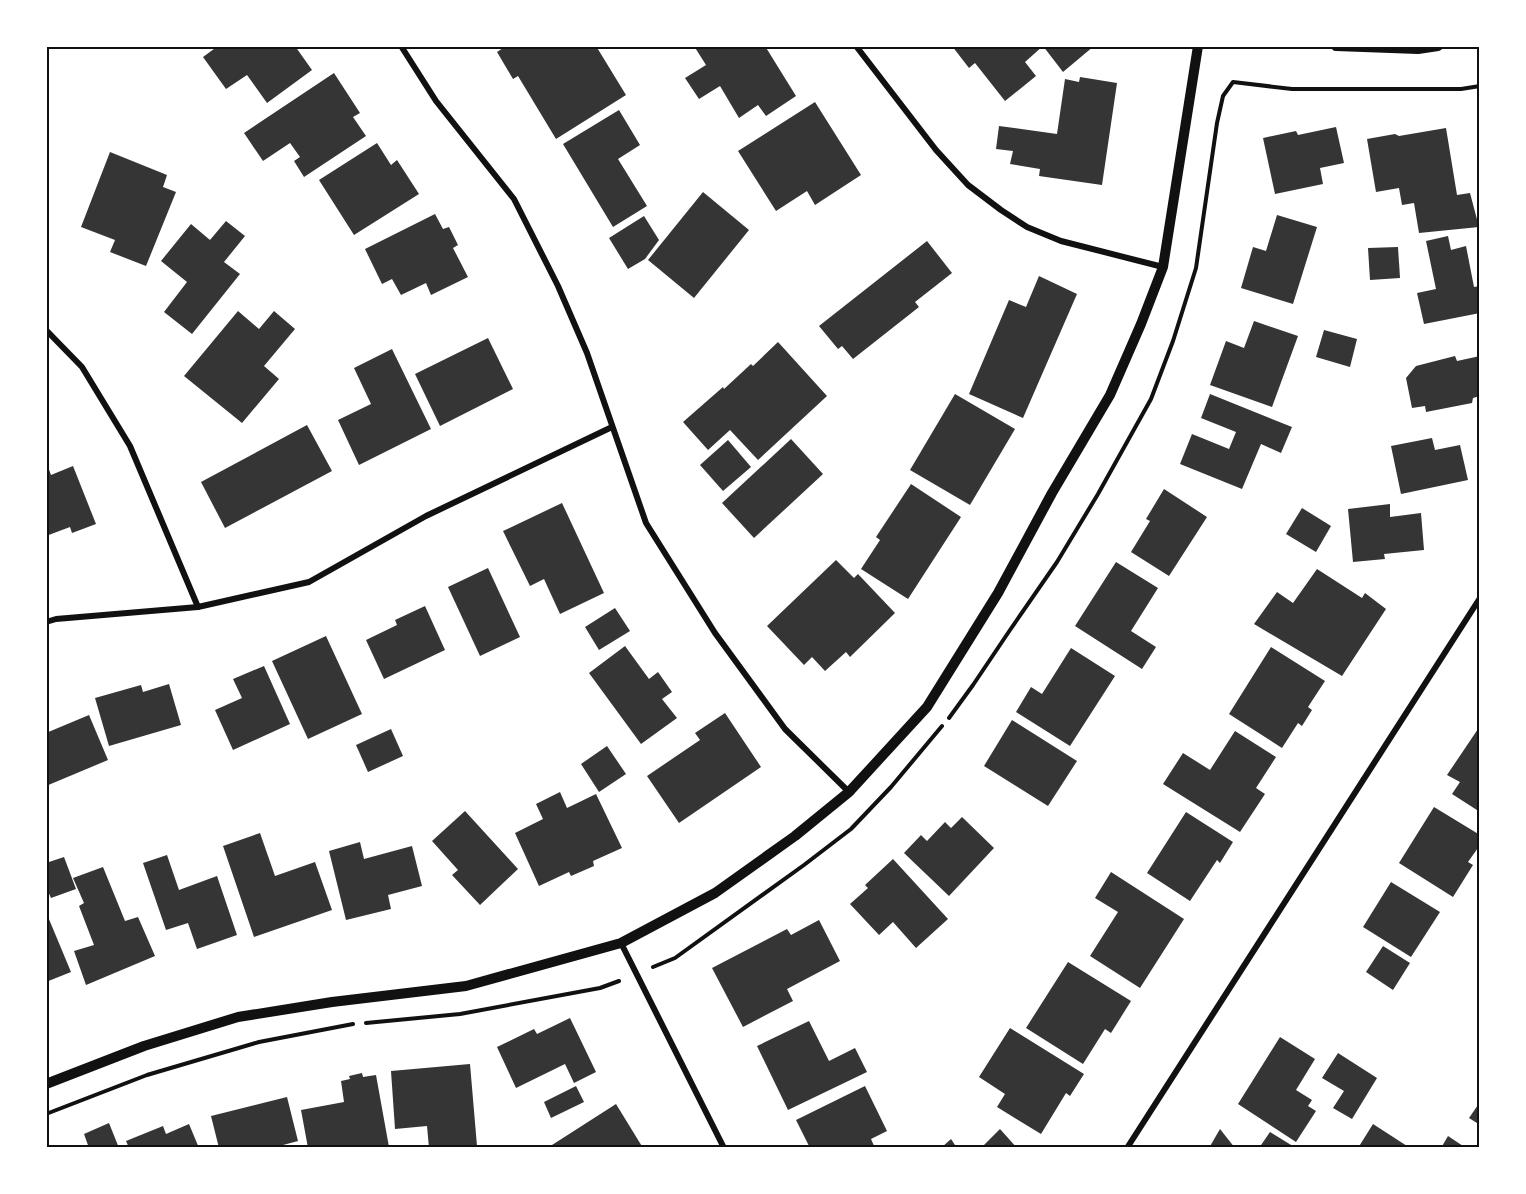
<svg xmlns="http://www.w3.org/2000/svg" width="1526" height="1194" font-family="'Space Grotesk',sans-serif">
<rect width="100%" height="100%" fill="#fff"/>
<g fill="#353535">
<path d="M218,46h77l17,24 -45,33 -20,-28 -21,14 -23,-32z"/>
<path d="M506,46h90l30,49 -70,44 -38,-63 -5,3 -16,-27z"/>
<path d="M694,46h71l31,50 -30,20 -8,-11 -19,13 -19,-32 -21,13 -14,-21 21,-13z"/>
<path d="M952,46h91l-18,16 11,14 -31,25 -30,-38 -6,5z"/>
<path d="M1043,46h51l-31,26z"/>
<path d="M334,73l26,40 -7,4 13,19 -62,41 -10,-16 6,-4 -10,-14 -27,18 -19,-28z"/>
<path d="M1080,77l37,6 -15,102 -63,-9 1,-7 -30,-5 3,-13 -17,-2 3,-23 58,8 8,-55 14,3z"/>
<path d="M815,102l46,73 -46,30 -8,-14 -31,20 -38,-60z"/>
<path d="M619,110l21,35 -22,14 29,47 -34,21 -50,-83z"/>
<path d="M1336,127l8,36 -24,5 3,16 -48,10 -12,-56 33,-7 2,4z"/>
<path d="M1446,128l11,67 13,-2 9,34 -60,6 -5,-30 -12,2 -3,-17 -23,4 -9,-53 28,-5 4,2z"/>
<path d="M377,143l14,22 6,-5 22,34 -65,41 -35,-55z"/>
<path d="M110,152l57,23 -4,12 13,5 -30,74 -36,-14 5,-12 -34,-13z"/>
<path d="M703,192l46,38 -55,68 -46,-38z"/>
<path d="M435,214l8,15 6,-2 9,18 -5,3 15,29 -37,18 -5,-12 -25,12 -9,-16 -10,5 -17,-35z"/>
<path d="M1277,215l40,12 -24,77 -52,-16 12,-41 13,4z"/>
<path d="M644,216l15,24 -14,19 -17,10 -19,-31z"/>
<path d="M226,221l19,15 -21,26 16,12 -48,60 -28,-22 23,-30 -26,-21 30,-37 19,16z"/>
<path d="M1448,236l3,14 15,-4 8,41 6,-1v27l-56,11 -7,-31 19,-4 -10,-48z"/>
<path d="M927,241l25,32 -37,29 4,5 -66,52 -11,-13 -4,3 -19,-23z"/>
<path d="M1398,247l2,31 -30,2 -2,-32z"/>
<path d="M1039,276l38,18 -54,124 -54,-24 40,-94 17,7z"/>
<path d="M238,311l21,18 15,-18 21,18 -31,37 15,13 -37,44 -58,-47z"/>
<path d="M1254,321l44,15 -26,71 -62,-22 16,-44 18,7z"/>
<path d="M1324,330l33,9 -7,28 -34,-10z"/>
<path d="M488,338l25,51 -73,37 -25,-52z"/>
<path d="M778,342l49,54 -69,64 -28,-30 -22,20 -25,-28 40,-35 1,2 27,-25 2,2z"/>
<path d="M392,349l39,80 -72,36 -21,-45 33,-16 -17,-36z"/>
<path d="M1455,356l2,5 23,-5v40l-7,2 -1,5 -46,9 -1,-6 -13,2 -6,-30 10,-12z"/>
<path d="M955,394l60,35 -45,76 -60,-35z"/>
<path d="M1210,394l82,33 -11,26 -20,-9 -19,45 -62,-25 12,-30 37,15 7,-17 -35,-14z"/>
<path d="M307,425l25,46 -107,57 -24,-46z"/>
<path d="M1432,438l3,12 25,-5 8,35 -67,14 -10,-48z"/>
<path d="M791,439l32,35 -69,64 -32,-35z"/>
<path d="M728,440l23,27 -28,24 -23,-26z"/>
<path d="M47,464l4,11 22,-9 23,58 -24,9 -2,-6 -24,9z"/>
<path d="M911,484l50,33 -53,82 -47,-30 19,-29 -4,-3z"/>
<path d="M1164,489l43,28 -38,59 -38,-24 19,-31 -4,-2z"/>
<path d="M562,503l42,90 -44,21 -16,-35 -14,7 -27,-55z"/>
<path d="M1390,504v13l31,-4 3,37 -40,4 1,5 -32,3 -5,-53z"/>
<path d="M1302,508l29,18 -15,26 -30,-18z"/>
<path d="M836,560l18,18 4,-4 37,39 -45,44 -4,-5 -21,19 -13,-14 -8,8 -37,-39z"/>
<path d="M1116,562l42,26 -27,43 25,16 -14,22 -67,-43z"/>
<path d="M488,568l32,69 -40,19 -32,-69z"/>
<path d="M1317,569l45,29 3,-5 21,16 -44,67 -88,-52 23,-32 16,11z"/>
<path d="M425,606l20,44 -61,29 -18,-39 31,-15 -2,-5z"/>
<path d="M615,608l15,23 -31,19 -14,-23z"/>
<path d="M326,636l36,78 -54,25 -36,-78z"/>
<path d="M625,646l24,33 9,-7 14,20 -10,7 15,19 -36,26 -52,-71z"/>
<path d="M1271,647l54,34 -17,26 4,3 -10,16 -4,-3 -16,25 -53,-34z"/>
<path d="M1071,648l44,28 -45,70 -54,-34 15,-25 11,7z"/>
<path d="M264,666l26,58 -57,26 -18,-40 27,-12 -9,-19z"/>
<path d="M169,684l12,41 -72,21 -14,-48 46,-13 2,7z"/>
<path d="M725,713l36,54 -82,56 -32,-47 53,-36 -5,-7z"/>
<path d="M89,715l19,45 -62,26v-53z"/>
<path d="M1012,720l65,41 -29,45 -64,-40z"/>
<path d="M1480,726v86l-28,-18 8,-12 -13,-7z"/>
<path d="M391,729l12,27 -35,16 -12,-27z"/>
<path d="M1235,731l41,26 -20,31 9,6 -25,38 -77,-48 20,-31 27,17z"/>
<path d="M607,746l19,28 -27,18 -18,-28z"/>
<path d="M560,792l7,16 29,-14 26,54 -29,13 1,5 -23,10 -2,-4 -30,14 -24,-53 28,-14 -7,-15z"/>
<path d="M1434,807l46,28v10l-12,17 5,3 -20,32 -54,-34z"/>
<path d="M465,811l53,58 -38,36 -28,-30 6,-5 -26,-29z"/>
<path d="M1186,812l47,30 -13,21 -3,-3 -27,41 -43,-28z"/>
<path d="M962,817l32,31 -45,48 -45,-43 17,-18 6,6 18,-19 6,6z"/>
<path d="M260,833l15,43 40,-14 17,48 -78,27 -31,-91z"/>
<path d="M360,842l4,17 48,-13 10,40 -34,9 3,14 -45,11 -17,-69z"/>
<path d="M167,855l12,35 38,-14 20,59 -40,14 -9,-26 -22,7 -23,-67z"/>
<path d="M64,857l12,32 -25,9 -5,-11v-24z"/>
<path d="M893,859l55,60 -32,29 -23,-26 -14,13 -29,-31 18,-16 -3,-3z"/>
<path d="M103,867l22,54 13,-4 17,39 -69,29 -12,-34 20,-6 -15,-39 5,-3 -11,-25z"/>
<path d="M1111,872l73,47 -44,69 -50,-32 28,-44 -23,-14z"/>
<path d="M1391,882l49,30 -29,45 -48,-30z"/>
<path d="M46,912l25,60 -25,10z"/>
<path d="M819,920l21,41 -53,28 6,12 -50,26 -31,-59 75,-39 4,6z"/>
<path d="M1383,946l27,17 -17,27 -27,-18z"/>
<path d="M1068,962l63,39 -20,32 -6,-4 -22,35 -57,-36z"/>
<path d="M570,1018l26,54 -22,11 -9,-19 -49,24 -19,-41 37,-18 3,5z"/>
<path d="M809,1021l20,40 26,-13 12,24 -79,38 -31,-64z"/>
<path d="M1010,1028l74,46 -14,22 -4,-3 -25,41 -44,-27 8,-13 -26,-17z"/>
<path d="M1280,1037l35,22 -19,31 16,10 -4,6 8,5 -20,31 -58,-38z"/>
<path d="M1338,1053l39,25 -25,41 -19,-11 11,-17 -22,-13z"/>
<path d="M470,1064l7,82 -48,2 -2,-22 -32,3 -4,-58z"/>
<path d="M362,1073l1,4 13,-2 13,72 -81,1 -7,-38 43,-8 -3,-21 9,-2 -1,-3z"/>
<path d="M576,1086l8,16 -33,16 -7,-16z"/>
<path d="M865,1086l22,45 -16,8 4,9h-65l-14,-28z"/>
<path d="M287,1097l11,44 -26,7h-53l-8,-32z"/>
<path d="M1480,1102v23l-11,-7z"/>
<path d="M616,1104l27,44h-89l-2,-3z"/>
<path d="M109,1123l10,25h-30l-5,-14z"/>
<path d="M189,1124l10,24h-70l-3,-7 37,-15 3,8z"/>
<path d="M1373,1124l34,22 -2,2h-47z"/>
<path d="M1000,1129l17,19h-36z"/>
<path d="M1220,1129l15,19h-26z"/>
<path d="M1270,1132l26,16h-37z"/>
<path d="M1448,1136l18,12h-25z"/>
<path d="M951,1139l6,9h-16z"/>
</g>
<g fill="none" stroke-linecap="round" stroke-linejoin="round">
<g stroke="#111" stroke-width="4">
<path d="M949,718l24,-33 37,-55 47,-68 41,-68 53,-95 22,-58 23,-73 21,-145 6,-27 10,-14 59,7h169l19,-3"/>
<path d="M653,967l22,-9 129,-93 47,-36 40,-42 51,-61"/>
<path d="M366,1023l94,-9 140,-26 19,-7"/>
<path d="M46,1114l101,-39 112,-33 94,-18"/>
</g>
<g stroke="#111" stroke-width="6">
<path d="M401,46l35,55 78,98 44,87 29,67 59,170 69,110 70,96 64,63"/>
<path d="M856,46l80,104 32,35 33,25 26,17 34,14 102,26"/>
<path d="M46,330l36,37 48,79 68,161"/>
<path d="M46,622l10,-3 142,-12 111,-25 117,-66 186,-89"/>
<path d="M621,943l103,205"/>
<path d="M1127,1148l353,-550"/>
</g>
<g stroke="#111" stroke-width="10">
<path d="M1336,46l82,3 20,-3"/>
<path d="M46,1084l98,-38 94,-29 94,-15 134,-16 155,-43 94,-50 80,-57 54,-44 78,-85 71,-114 54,-100 58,-98 31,-71 22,-57 35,-221"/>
</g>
</g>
<rect width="1526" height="1194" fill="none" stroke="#ffffff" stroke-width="96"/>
<rect x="48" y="48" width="1430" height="1098" fill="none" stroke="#111" stroke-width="2"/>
</svg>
